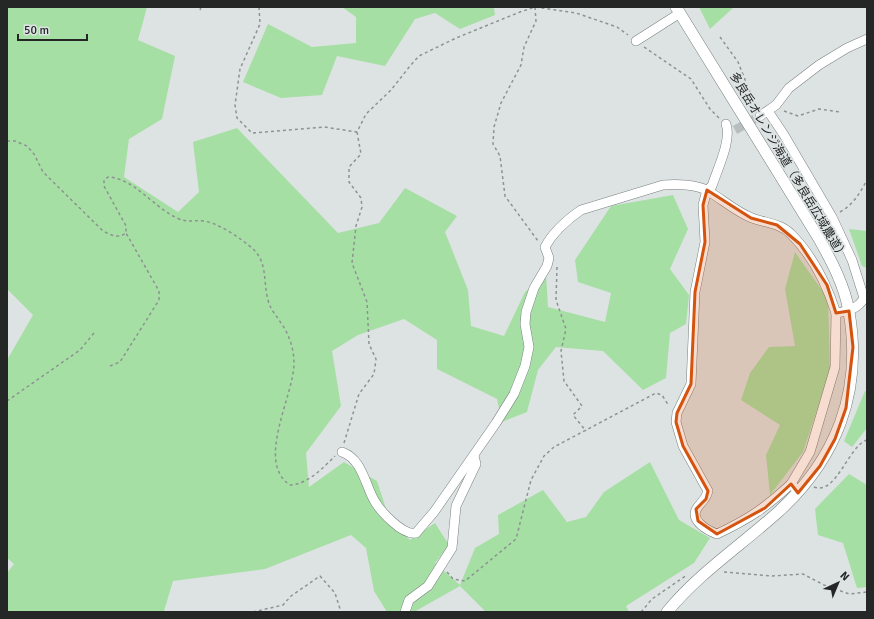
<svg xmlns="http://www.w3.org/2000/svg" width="874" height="619" font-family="Signika,'Noto Sans JP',sans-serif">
<rect width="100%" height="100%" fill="#dde3e3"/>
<g fill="#a6dfa4">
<path d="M7,7h140l-9,33 37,16 -13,63 -33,20 -5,38 54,35 21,-20 -6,-50 44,-14 101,105 41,-10 26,-35 52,28 -12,16 23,58 3,36 33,10 21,-44 21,-18 2,33 57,15 6,-29 -33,-11 -3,-22 36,-54 62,-11 15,34 -18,40 19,26 -3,29 -16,9 -4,45 -23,12 -40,-39 -47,-4 -18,23 -11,42 -25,10 -5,-23 -60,-30v-29l-33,-21 -46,16 -26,16 9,55 -35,47 3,34 35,-25 33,19 13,40 20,19 25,-17 14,22 -14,18 25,22 15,-37 24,-14 -1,-19 45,-25 24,32 19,-5 18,-25 46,-30 29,58 31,18 -16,25 -68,43 3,6h-143l-26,-26 -46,26h-27l-13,-21 -8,-43 -15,-13 -86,34 -92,12 -9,30 1,1h-158v-39l7,-9 -7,-6v-198l26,-45 -26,-26z"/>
<path d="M342,7h150l2,1 1,7 -35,14 -25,-16 -20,6 -30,47 -48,-10 -15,39 -41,3 -38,-16 25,-58 44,23 44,-4v-26z"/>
<path d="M699,7h35l-24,22z"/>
<path d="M849,229l18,2v37l-5,-2z"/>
<path d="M795,252l33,47 2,72 -27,81 -33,43 -4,-40 14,-30 -39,-25 9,-27 19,-26 26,-1 -10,-57z"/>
<path d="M865,391l2,1v36l-15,19 -8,-6z"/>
<path d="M849,474l18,11v102l-10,1 -14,-45 -25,-8 -3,-26z"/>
</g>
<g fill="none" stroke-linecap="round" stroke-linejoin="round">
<path stroke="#b8bdbd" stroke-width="9" stroke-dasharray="9 4.5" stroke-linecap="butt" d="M735,130l25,-14"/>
<g stroke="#7a8080" stroke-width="10">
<g id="minor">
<path d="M636,41l44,-28"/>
<path d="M760,116l16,-11 13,-17 30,-23 28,-17 20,-9"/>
<path d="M726,124c6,16 -9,46 -14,62l-5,4 -4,15 2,37 -10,50 -4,92 -14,29 -1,9 7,24 25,45c-3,11 -8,11 -12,19 -5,12 13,21 21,24 32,-15 48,-26 74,-50"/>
<path d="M342,452c20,7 23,32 32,48 6,11 29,36 42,33l18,-21 62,-89 18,-29 11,-28 4,-19 -4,-23 1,-12 8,-24 13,-22 2,-8 -4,-11c8,-15 23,-28 36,-37l82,-25c12,-1 34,-1 45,6 14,8 28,21 44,27 13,5 28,5 39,16 22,22 36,51 45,79 12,-2 22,-4 28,-15l-12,-38 -20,-43 -48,-82 -16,-24"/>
<path d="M795,488l-4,-4 19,-32 25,-85 1,-54"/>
<path d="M405,612l4,-12 19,-14 24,-38 4,-42 20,-42 -2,-8"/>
</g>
</g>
<g stroke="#7a8080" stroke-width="12">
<path id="tertiary" d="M667,612c31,-38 73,-66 110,-99 59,-53 86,-121 72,-201 -4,-26 -18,-52 -31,-75l-142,-230"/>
</g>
<g stroke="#8d9292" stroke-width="1.5" stroke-dasharray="3 3" stroke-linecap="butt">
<path d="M259,7l1,17 -20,45 -5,36 2,13 15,15 72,-6 33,5 9,-18 25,-24 19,-24 9,-10 37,-18 64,-26 15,-5 41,6 41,14 11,8"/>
<path d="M535,7l1,14 -12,26 -3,18 -20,38 -7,24 -1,17 7,12 5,40 33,45"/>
<path d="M200,10l1,-3"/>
<path d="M720,37l18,25 18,45"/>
<path d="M644,47l47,32 19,30 10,10"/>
<path d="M784,111l14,5 21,-7 21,3"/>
<path d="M7,141h8l12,5 7,8 9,18 60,59c8,4 15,8 23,2v-7l-22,-40v-6l4,-3c26,1 45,30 69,41 11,5 15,2 26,3 14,1 39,18 50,28 15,14 10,33 15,51 2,9 8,15 13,23 8,11 13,26 13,40 0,33 -39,99 -4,122 18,-1 33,-17 45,-29"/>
<path d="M840,212c13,-7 20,-19 27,-32"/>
<path d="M557,267l-1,33 10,29 -5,22 3,30 18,25 -9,9 13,16"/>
<path d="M110,366l10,-4 39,-62v-9l-33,-58"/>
<path d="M7,401l73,-51 14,-17"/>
<path d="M344,443l15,-49 15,-20 2,-15 -7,-15 -2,-42 -15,-39 4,-37 6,-19 -1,-9 -12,-16v-15l12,-13 -4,-22"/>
<path d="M814,487c22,9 35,-42 53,-47"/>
<path d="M447,572l6,7 12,2 51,-42 15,-59 13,-24 10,-9 102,-54 6,2 7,11"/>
<path d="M724,572l48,4 31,-2 21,11 25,9 18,-2"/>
<path d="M253,612l30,-7 8,-9 29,-20 15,17 6,19"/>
<path d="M641,612l11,-13 35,-24"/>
</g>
<use href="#minor" stroke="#fff" stroke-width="9"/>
<use href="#tertiary" stroke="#fff" stroke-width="11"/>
</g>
<path fill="#d4540f" fill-opacity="0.2" stroke="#d4540f" stroke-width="3" stroke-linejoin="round" d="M707,190l44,28 26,7 23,19 27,41 9,28 13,-2 4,36 -7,61 -11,31 -15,27 -22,27 -7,-9 -26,24 -48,26 -19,-13 -2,-12 10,-10 2,-8 -25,-45 -7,-24 1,-9 14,-29 4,-92 10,-50 -2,-37z"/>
<g text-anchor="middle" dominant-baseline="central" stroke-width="3.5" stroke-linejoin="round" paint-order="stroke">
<g font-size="12" fill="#252727" stroke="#dde3e3">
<text transform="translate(788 166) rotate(59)">多良岳オレンジ海道（多良岳広域農道）</text>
</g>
</g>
<rect width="874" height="619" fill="none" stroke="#252727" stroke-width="16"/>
<g transform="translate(838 583) rotate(44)" stroke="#dde3e3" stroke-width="3" paint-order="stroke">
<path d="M0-3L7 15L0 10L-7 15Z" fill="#252727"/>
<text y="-6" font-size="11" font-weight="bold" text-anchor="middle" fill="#252727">N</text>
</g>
<path d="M18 34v6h69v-6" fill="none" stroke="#252727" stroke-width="2"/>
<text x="24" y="34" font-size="12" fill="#252727" stroke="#dde3e3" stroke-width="3" paint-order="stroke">50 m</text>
</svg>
